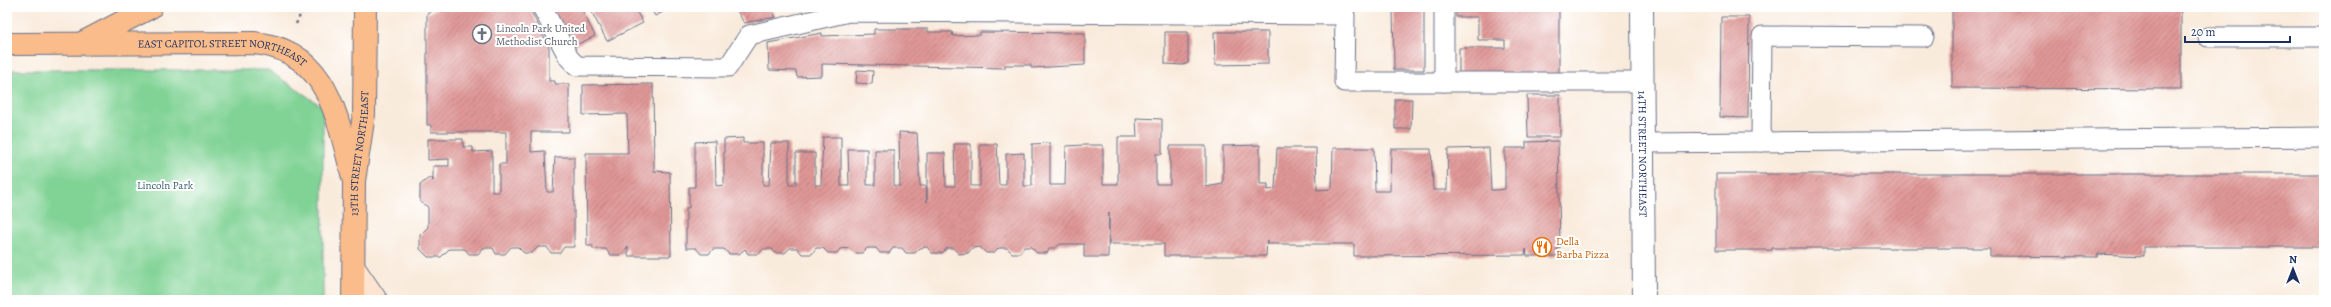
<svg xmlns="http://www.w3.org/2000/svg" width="2331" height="307" font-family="Alegreya,serif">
<defs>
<pattern id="building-hatch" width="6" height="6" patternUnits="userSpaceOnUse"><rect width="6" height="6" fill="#e09796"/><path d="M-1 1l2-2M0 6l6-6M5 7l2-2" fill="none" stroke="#b57c7e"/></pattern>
</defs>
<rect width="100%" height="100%" fill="#fff"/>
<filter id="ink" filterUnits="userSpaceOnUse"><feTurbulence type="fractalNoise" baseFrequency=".025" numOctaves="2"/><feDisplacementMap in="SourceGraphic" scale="8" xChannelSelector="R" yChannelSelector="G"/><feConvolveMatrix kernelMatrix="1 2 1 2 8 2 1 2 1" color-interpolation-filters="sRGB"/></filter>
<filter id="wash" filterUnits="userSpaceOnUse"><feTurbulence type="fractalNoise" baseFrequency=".012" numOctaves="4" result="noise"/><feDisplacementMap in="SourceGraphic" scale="16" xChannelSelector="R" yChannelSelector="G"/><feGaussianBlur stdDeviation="0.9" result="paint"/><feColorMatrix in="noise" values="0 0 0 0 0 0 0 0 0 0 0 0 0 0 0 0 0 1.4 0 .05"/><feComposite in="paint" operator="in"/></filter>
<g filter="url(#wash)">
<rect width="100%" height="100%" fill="#f9ebdc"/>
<path fill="#81d395" stroke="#4e817a" d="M7,70h261l55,37v193h-316z"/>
<g id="blocks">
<g fill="url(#building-hatch)">
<path d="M439,7h90l20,40v34h6v3h14v48h-38v20l13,-1 1,2 2,39h6l2,-35h19v90h-10l-4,6h-9l-4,-6h-9l-6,6h-8l-6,-6h-7l-6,7h-9l-3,-6h-10l-5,6h-9l-4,-5h-16l-8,8h-13l-8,-8v-14l8,-8v-20l-8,-5v-17l9,-7h3l1,3v-15h16v-7l-21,1v-21h35v8h10v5l19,-1v41h7v-28h7v-32h-75v-7h-4v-111z"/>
<path d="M549,7h34l-2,1 14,28 -25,12z"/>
<path d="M589,7h45l9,16 -36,18z"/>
<path d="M650,7h23l-18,9z"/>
<path d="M735,7h35l6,10 -32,6z"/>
<path d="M1393,7h31v63h-30z"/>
<path d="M1456,7h103v73l-100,-5v-27h46v-8h-27v-23h-22z"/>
<path d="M1952,7h111v4h8v-4h110v82l-229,-1z"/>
<path d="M1721,17h28l-1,101 -28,-1z"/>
<path d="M874,29h54v3h24l1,4 27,-1v-3l105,1v32l-54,3v-3h-26v3l-183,-4v12l-25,1 -1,-6 -27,-1 -1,-27 54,-10v3l52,-2z"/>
<path d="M1165,32h23v31l-5,2 -18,-1z"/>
<path d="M1214,32h54v32l-53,1z"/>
<path d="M857,70l16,1 -1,13 -16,-1z"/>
<path d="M653,84l1,87 16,1 1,84h-43v-9l-6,8h-12l-4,-6h-13v-3h-6l-1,-93h42l-1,-39 -44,1v-30z"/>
<path d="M1527,95h33v42h-32z"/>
<path d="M1395,99h17l-1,30h-16z"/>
<path d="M1136,118l26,1v35h-6v30h14v-38h36v41l17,-3v-38l37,-1v39h8v6l7,-1 2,-41h39l1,42 15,-1 1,-41h41l1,43h15l1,-42h40l2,41h14l1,-41 41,-1 2,42h6l8,-1v-41h21v-6l32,-1 2,107h-3v8h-30l-1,-7 -1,6 -171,1v-12h-87v-4l-1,16h-102v-12h-55v-32l-1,45h-24v-13h-24l-5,4h-5l-3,5h-10l-6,-6h-7l-4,6h-8l-5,-5h-8l-5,5h-8l-6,-6 -8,1 -4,5 -9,1 -6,-6h-6l-5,5h-10l-5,-6 -7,1 -5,5h-9l-4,-5h-9l-4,5h-9l-4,-5h-9l-5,5h-7l-6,-5 -9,1 -3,4h-9l-5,-5h-7l-4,6h-10l-5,-6h-7l-5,5h-10l-3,-4h-9l-4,5h-11l-3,-5 -6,5h-10l-5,-5h-11l-4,5h-8l-5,-6h-10v-40h3v-21h6v-45l20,-1 1,45 8,-1v-46l19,-1v5h20v42h6l2,-42h18v42h7v-32h19v32h6l2,-48h18v49h8l-1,-37h19v36h8v-35h19v36h6l-1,-54 18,1 3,53h6l1,16v-49h18l1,33h9l-1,-42h17v42h9v-42h17l2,41h7v-31l18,-1v33h8v-42l18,-1v42h15l1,-39 18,-1h19v39h15v-47h19z"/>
<path d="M1716,174h608v73h-180v9l-46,-2v3l-108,-1v-8h-218v2h-56z"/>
</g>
</g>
</g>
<g filter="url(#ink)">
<use href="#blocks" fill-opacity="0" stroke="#69718a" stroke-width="1"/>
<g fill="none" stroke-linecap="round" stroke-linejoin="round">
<g stroke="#69718a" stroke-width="21">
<g id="service">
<path d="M542,7l27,51 8,8 151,1 21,-32 100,-23 496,3 -1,67h100v-75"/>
<path d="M2208,37h116"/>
<path d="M1444,82h199"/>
<path d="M1761,142l1,-106 162,1"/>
<path d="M1644,143l680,-6"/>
</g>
</g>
<g stroke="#69718a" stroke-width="24">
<g id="tertiary">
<path id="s1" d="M1642,7l2,293"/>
</g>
</g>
<g stroke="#69718a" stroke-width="24">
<path id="secondary" d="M354,268l22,32"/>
</g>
<g stroke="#69718a" stroke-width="24">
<g id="primary">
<path d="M84,42l67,-35"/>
<path id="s2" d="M7,44l247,-1c76,7 83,77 100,138"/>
<path id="s3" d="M353,300l1,-119 10,-67 1,-107"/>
</g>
</g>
<path stroke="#69718a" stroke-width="2.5" stroke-dasharray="3 3" stroke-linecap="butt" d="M296,24l8,-17"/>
<use href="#service" stroke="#fff" stroke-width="19"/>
<use href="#tertiary" stroke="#fff" stroke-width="22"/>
<use href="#secondary" stroke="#fde4d0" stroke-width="22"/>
<use href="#primary" stroke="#f9bc8a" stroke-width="22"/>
</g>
</g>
<defs>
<g id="church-ring" transform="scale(1)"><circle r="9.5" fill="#fff" stroke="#6b7280" stroke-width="1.5"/><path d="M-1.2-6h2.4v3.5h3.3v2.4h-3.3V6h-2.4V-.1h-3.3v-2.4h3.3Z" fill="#6b7280"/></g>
<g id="restaurant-ring" transform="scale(1)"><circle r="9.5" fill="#fff" stroke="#e8710a" stroke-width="1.5"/><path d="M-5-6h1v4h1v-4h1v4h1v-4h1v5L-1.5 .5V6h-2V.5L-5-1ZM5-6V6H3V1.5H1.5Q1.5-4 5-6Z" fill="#e8710a"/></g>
</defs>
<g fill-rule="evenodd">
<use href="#church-ring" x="482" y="34"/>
<use href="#restaurant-ring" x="1542" y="247"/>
</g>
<g text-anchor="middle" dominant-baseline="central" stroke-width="4" stroke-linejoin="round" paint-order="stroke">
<g font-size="11" fill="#5b616d" stroke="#fff" text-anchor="start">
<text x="496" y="28">Lincoln Park United<tspan x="496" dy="13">Methodist Church</tspan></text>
</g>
<g font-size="11" fill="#1b2f5e" stroke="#fff">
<text stroke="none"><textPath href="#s2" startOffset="217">EAST CAPITOL STREET NORTHEAST</textPath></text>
<text stroke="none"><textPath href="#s3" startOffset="147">13TH STREET NORTHEAST</textPath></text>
<text stroke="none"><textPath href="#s1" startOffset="147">14TH STREET NORTHEAST</textPath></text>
</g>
<g font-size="11" fill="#3a606e" stroke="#fff">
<text x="165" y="185">Lincoln Park</text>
</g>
<g font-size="11" fill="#c56008" stroke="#fff" text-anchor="start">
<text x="1556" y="241">Della<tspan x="1556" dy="13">Barba Pizza</tspan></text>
</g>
</g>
<rect width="2331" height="307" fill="none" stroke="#fff" stroke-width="24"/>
<g transform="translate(2293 269)" stroke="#ffffff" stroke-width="3" paint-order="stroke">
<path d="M0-3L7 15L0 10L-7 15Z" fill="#1b2f5e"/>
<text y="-6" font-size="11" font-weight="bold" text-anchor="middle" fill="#1b2f5e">N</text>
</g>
<path d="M2185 36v6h105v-6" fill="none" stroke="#1b2f5e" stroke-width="2"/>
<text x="2191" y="36" font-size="12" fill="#1b2f5e" stroke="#ffffff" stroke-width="3" paint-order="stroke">20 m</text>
</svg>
